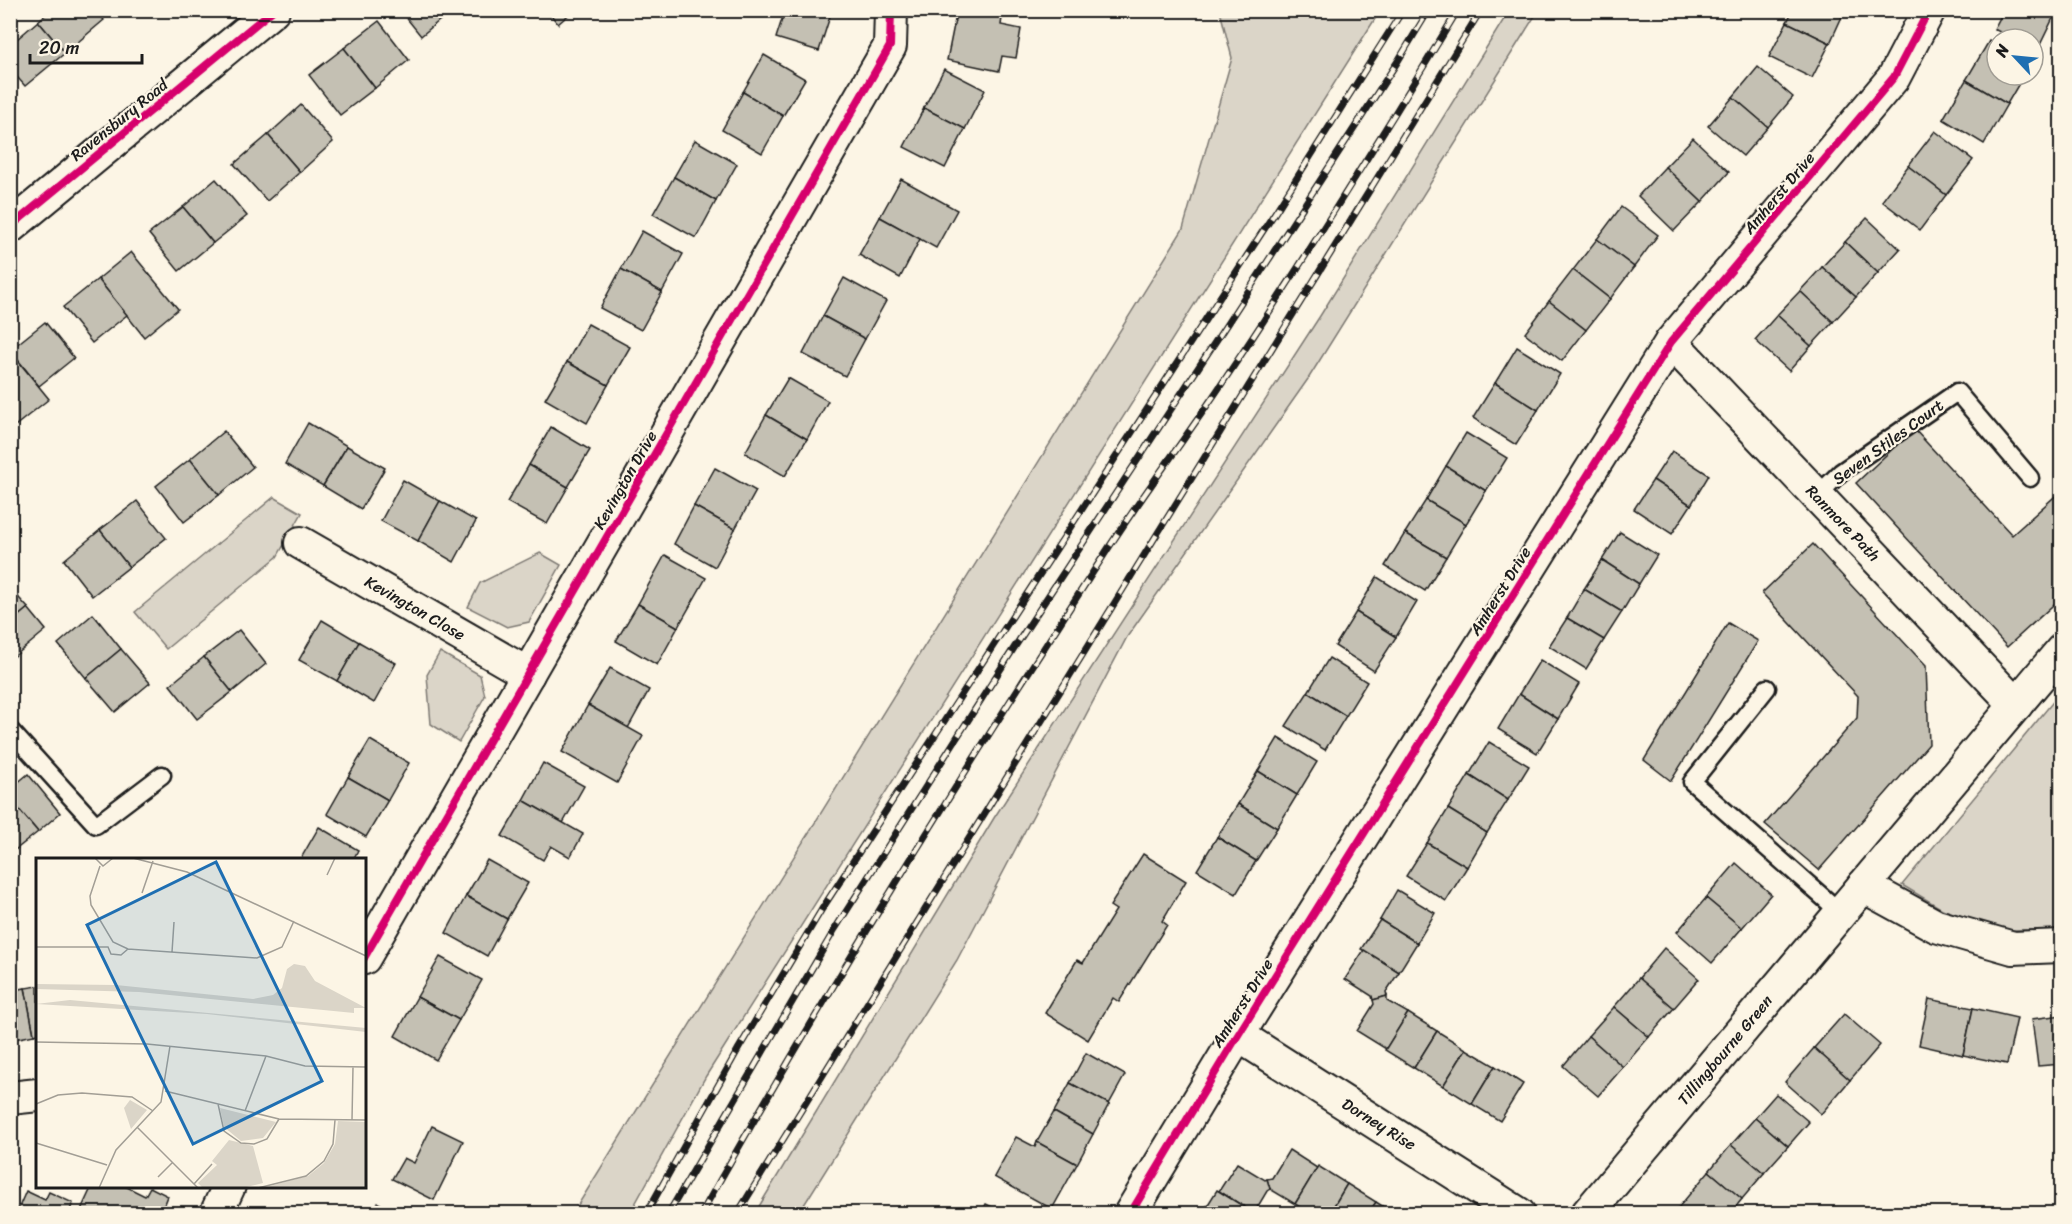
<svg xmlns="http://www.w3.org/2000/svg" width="2072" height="1224" font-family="Sriracha,sans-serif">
<rect width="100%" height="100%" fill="#fcf5e5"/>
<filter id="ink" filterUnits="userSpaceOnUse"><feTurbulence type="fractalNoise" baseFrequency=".0167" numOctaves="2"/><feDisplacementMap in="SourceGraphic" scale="12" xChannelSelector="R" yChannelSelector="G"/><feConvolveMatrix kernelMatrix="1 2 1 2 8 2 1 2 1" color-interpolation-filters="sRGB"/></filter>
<g filter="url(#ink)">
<g fill="#dbd5c8" stroke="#7c7872" stroke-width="1.5">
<path d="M1220,11h160l-674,1065 -76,137h-57l610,-984 49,-171z"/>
<path d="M1509,11h29l-230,368 -181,258 -170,323 -158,253h-44l239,-395 326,-502z"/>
<path d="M274,497l28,16 -25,44 -111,92 -31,-37z"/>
<path d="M540,553l21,12 -32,57 -22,5 -39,-20 12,-24z"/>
<path d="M440,652l40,23 5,21 -26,46 -28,-18 -4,-49z"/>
<path d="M2061,692v238h-61l-58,-21 -40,-24z"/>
</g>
<g fill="#c4c0b3" stroke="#1c1c1c" stroke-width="1.5">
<path d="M51,10h45l8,10 -39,33 -27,-32z"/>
<path d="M400,10h52l-31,26z"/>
<path d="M547,10h27l-16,14z"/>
<path d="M785,10h47l-13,41 -43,-13z"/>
<path d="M957,10l46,1 -2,14 20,4 -5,29 -14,-2 -3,15 -52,-11z"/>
<path d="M1793,10h52l-15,33 -43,-21z"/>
<path d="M2004,10h53l-20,41 -4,-2v-10h-20l-19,-10z"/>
<path d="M38,21l27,32 -40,33 -15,-17v-24z"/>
<path d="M379,21l30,39 -34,28 -31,-40z"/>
<path d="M1787,22l43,21 -18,35 -43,-21z"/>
<path d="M1989,41l8,5v29h27l-17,29 -41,-24z"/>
<path d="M344,48l31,40 -35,27 -31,-40z"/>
<path d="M764,55l41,24 -22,37 -40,-24z"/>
<path d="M1758,67l35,30 -25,30 -35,-30z"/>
<path d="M944,69l41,21 -20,39 -41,-21z"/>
<path d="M1966,80l41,24 -23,40 -41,-25z"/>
<path d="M743,92l40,24 -21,37 -40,-23z"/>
<path d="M1733,97l35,30 -25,29 -35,-30z"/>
<path d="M301,105l32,37 -33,30 -32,-37z"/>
<path d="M924,108l41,21 -20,39 -41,-21z"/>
<path d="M1935,131l38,29 -27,35 -38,-29z"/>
<path d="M268,135l32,37 -33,29 -33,-37z"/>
<path d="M1693,138l36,34 -27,30 -37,-35z"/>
<path d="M695,140l42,24 -21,37 -42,-24z"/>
<path d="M1908,166l38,29 -26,35 -38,-29z"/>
<path d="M1665,167l37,35 -28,29 -36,-35z"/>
<path d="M674,177l42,24 -20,37 -43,-24z"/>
<path d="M216,179l31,37 -34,27 -30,-36z"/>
<path d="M901,179l56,31 -21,38 -56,-31z"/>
<path d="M183,207l30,36 -34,28 -30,-37z"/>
<path d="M1621,207l37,28 -24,32 -37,-28z"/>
<path d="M880,217l40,22 -20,39 -41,-23z"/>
<path d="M1867,218l33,31 -22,24 -33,-31z"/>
<path d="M642,231l41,23 -21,38 -41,-23z"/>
<path d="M1597,239l37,28 -24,32 -37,-29z"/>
<path d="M1845,242l33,31 -22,24 -34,-30z"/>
<path d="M131,252l47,57 -34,28 -46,-58z"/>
<path d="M1822,267l34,30 -23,25 -33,-31z"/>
<path d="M621,269l41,23 -21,38 -41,-22z"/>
<path d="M1573,270l37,29 -24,31 -37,-29z"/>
<path d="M844,278l42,23 -21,38 -42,-23z"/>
<path d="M98,279l29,36 -35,28 -29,-36z"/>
<path d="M1800,291l33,31 -22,24 -34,-31z"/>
<path d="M1549,301l37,29 -24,31 -37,-28z"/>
<path d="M1777,315l34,31 -22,25 -34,-31z"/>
<path d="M823,316l42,23 -20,37 -42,-22z"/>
<path d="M45,322l29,36 -35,28 -29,-36z"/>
<path d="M588,324l42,23 -22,38 -41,-23z"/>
<path d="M1517,347l43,27 -22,36 -43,-27z"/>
<path d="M10,351l39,48 -34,27 -5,-6z"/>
<path d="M567,362l41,23 -21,38 -42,-24z"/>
<path d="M788,378l40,23 -21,38 -41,-24z"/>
<path d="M1495,383l43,27 -22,35 -43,-27z"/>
<path d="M766,415l41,24 -22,37 -40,-23z"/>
<path d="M308,423l39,23 -24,40 -38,-22z"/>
<path d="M551,427l39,23 -22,37 -39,-22z"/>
<path d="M1914,429l98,106 50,-45v107l-55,50 -151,-164z"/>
<path d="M224,431l29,36 -34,28 -29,-36z"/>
<path d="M1466,433l41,25 -21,33 -40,-25z"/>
<path d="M347,446l38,22 -24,41 -38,-23z"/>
<path d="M1672,451l37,24 -18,30 -38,-25z"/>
<path d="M190,459l29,36 -35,27 -28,-36z"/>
<path d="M529,465l39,22 -21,37 -40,-22z"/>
<path d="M1446,466l40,25 -20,33 -40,-24z"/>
<path d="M715,468l41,23 -21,38 -41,-23z"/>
<path d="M403,480l37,21 -22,40 -37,-20z"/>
<path d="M1653,480l38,25 -19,29 -38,-25z"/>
<path d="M1426,500l40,24 -20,33 -41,-24z"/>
<path d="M137,501l29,37 -37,29 -29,-37z"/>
<path d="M440,501l36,20 -22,41 -36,-21z"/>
<path d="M694,506l41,23 -20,38 -41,-23z"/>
<path d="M100,530l29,37 -37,29 -28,-36z"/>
<path d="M1620,532l37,23 -18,29 -37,-24z"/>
<path d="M1405,533l41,24 -21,34 -40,-25z"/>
<path d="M1813,544l113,122 3,78 -110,126 -54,-46 92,-106 1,-22 -96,-103z"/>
<path d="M665,555l41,23 -28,49 -40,-23z"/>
<path d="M1602,560l37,24 -17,28 -38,-23z"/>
<path d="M1377,577l40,25 -21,35 -40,-25z"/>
<path d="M10,588l18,20 -18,15z"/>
<path d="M1584,589l38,23 -18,28 -37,-22z"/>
<path d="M638,604l40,23 -21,38 -41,-24z"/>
<path d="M28,608l18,22 -36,30v-37z"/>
<path d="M1356,612l40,25 -22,34 -39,-25z"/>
<path d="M93,614l28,35 -35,29 -28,-34z"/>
<path d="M1567,618l37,22 -18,29 -37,-23z"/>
<path d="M322,620l37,22 -22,39 -38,-21z"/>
<path d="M1728,623l30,18 -87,140 -27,-21z"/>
<path d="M239,630l27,34 -34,28 -28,-35z"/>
<path d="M359,642l37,21 -22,40 -37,-22z"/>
<path d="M121,649l29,34 -35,29 -29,-34z"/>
<path d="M204,657l28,35 -35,27 -27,-34z"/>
<path d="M1329,658l38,24 -21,34 -38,-24z"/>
<path d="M1540,660l39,24 -21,35 -39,-25z"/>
<path d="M610,668l39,22 -21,38 -40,-23z"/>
<path d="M1308,692l38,24 -21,34 -39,-24z"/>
<path d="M1519,694l39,25 -21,34 -39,-24z"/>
<path d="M588,705l55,31 -26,47 -55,-31z"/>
<path d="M1278,738l39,24 -20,33 -39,-24z"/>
<path d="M370,740l39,23 -21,37 -40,-23z"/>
<path d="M1489,742l40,24 -21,34 -39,-25z"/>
<path d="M543,763l41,23 -21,37 -40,-23z"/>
<path d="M1258,771l39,24 -20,33 -39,-24z"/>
<path d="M28,774l32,39 -22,19 -28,-33v-10z"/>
<path d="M1469,775l39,25 -21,33 -39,-24z"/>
<path d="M348,777l40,23 -22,37 -39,-23z"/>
<path d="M10,799l28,33 -23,18 -5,-5z"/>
<path d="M523,800l60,34 -13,23 -19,-11 -8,14 -41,-24z"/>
<path d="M1238,804l39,24 -21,33 -39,-24z"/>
<path d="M1448,809l39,24 -20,34 -40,-24z"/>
<path d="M319,827l39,23 -5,10h-53z"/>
<path d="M1217,837l39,24 -20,33 -39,-24z"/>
<path d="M1427,843l40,24 -21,34 -40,-25z"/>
<path d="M1143,854l43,27 -24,40 5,4 -48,77 -6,-4 -25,42 -43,-27 32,-53 6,3 33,-53 -6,-4z"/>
<path d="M487,860l41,23 -21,36 -41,-23z"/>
<path d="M1736,863l35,31 -29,34 -36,-30z"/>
<path d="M1397,890l38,23 -18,30 -37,-23z"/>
<path d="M466,896l41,23 -20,37 -41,-23z"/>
<path d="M1706,898l36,30 -30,35 -35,-31z"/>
<path d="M1380,920l37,23 -18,29 -38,-23z"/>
<path d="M1664,948l35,31 -25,29 -35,-30z"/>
<path d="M1364,950l35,22 -13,20 1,4 -14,4 -1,-4 -27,-17z"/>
<path d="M440,957l42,23 -23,40 -42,-23z"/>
<path d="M1639,978l35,30 -25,29 -35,-30z"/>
<path d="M38,986v48l-4,1 -9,-47z"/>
<path d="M25,988l9,47 -24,5v-49z"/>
<path d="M1387,996v5l21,12 -22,36 -29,-18 17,-27 -1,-4z"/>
<path d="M417,997l42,23 -23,40 -41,-24z"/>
<path d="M1929,999l44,9 -10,47 -44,-10z"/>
<path d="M1614,1007l35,30 -26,30 -35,-31z"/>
<path d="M1973,1008l44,10 -10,46 -44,-9z"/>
<path d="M1408,1013l29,18 -23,37 -29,-18z"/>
<path d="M1844,1014l36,31 -30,35 -36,-32z"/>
<path d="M2062,1015v49l-24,2 -6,-47z"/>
<path d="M1437,1031l29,18 -23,37 -29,-18z"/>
<path d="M1588,1036l35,31 -25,29 -35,-30z"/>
<path d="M1814,1048l36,32 -29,34 -36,-32z"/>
<path d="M1466,1049l29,17 -23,38 -29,-18z"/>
<path d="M1086,1053l39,22 -16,29 -39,-21z"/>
<path d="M1495,1066l28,18 -23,37 -28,-17z"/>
<path d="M1070,1083l39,21 -16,30 -39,-22z"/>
<path d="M1776,1094l33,28 -21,24 -33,-28z"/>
<path d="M1054,1112l39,22 -16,30 -40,-22z"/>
<path d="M1755,1118l33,28 -24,27 -33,-28z"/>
<path d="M432,1126l31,15 -29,59 -42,-21 12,-21 10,5z"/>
<path d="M1016,1137l19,10 2,-5 40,22 -25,45 -58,-32z"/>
<path d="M1731,1145l33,28 -22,26 -33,-28z"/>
<path d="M1289,1150l28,18 -22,36 -25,-15 -3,-10 5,-1z"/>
<path d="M1237,1163l28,17 2,-1 3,10 -3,2 -13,22 -35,-22z"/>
<path d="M1318,1166l29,18 -18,30h-18l-16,-10z"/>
<path d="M1709,1171l33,28 -12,15h-57z"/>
<path d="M1347,1184l29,18 -8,12h-39z"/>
<path d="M92,1186h33l20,10 5,-9 18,9 -7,18h-78l-3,-2z"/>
<path d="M1217,1190l37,23v1h-52z"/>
<path d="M26,1191l19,9 4,-8 24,11 -5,11h-52z"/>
<path d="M1376,1202l19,12h-27z"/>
<path d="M378,1203l22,11h-27z"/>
<path d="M986,1204l20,10h-25z"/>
</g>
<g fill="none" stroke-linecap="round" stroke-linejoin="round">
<g stroke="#1c1c1c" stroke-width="21">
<g id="lane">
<path d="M1817,496l24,-24 116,-80 73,86"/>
<path d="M1767,688l-75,94 149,131"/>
<path d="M10,730l86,95 66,-50"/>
</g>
</g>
<g stroke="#1c1c1c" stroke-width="36">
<g id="street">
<path d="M10,227l263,-217"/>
<path d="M1671,342l345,363"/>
<path d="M301,543l227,131"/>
<path d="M1863,886l73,40 77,22 49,-2"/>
<path d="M364,958l526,-912 1,-36"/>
<path d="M1238,1035l281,179"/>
<path d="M10,1098l28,-3"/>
<path d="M216,1214l13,-28"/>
<path d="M1130,1214l108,-179 433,-693 223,-265 35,-67"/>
<path d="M1587,1214l475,-564"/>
</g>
</g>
<use href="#lane" stroke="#fcf5e5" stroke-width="16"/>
<use href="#street" stroke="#fcf5e5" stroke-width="32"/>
<g stroke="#1c1c1c" stroke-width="7">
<g id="rail">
<path d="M646,1214l93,-166 83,-139 454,-698 127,-201"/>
<path d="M668,1214l167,-285 179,-281 209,-318 175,-269 31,-51"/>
<path d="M701,1214c126,-225 263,-443 403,-659 38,-60 82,-117 121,-176 81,-121 158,-245 233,-369"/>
<path d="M737,1214l744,-1204"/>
</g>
</g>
<use href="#rail" stroke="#fcf5e5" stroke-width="4.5" stroke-dasharray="14" stroke-linecap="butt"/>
<g stroke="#fcf5e5" stroke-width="11">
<g id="cycleway">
<path d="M10,227l263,-217"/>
<path d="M364,958l526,-912 1,-36"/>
<path d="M1130,1214l108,-179 433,-693 223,-265 35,-67"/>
</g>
</g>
<use href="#cycleway" stroke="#d6006c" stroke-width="8"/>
</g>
</g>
<g text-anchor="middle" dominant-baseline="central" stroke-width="4.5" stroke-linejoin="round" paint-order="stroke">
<g font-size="16" fill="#1c1c1c" stroke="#fcf5e5">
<text transform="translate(119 120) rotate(-39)">Ravensbury Road</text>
<text transform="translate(1779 193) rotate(-50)">Amherst Drive</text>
<text transform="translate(1888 442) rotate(-36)">Seven Stiles Court</text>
<text transform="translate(625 480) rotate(-60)">Kevington Drive</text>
<text transform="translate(1843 523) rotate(46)">Ranmore Path</text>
<text transform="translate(1500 591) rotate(-58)">Amherst Drive</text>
<text transform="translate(415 608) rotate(30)">Kevington Close</text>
<text transform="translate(1242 1003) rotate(-58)">Amherst Drive</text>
<text transform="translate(1725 1050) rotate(-50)">Tillingbourne Green</text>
<text transform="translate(1379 1124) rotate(32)">Dorney Rise</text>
</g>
</g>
<g transform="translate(36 858)">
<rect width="330" height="330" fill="#fcf5e5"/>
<path d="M258,106l11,2 10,15 51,27h-12v5l-215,-21 -103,-3v-5l80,1 137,14 20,-4 9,-7 5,-19zM34,142l296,28v4l-159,-18 -171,-10zM94,242l17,10 -16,19 -7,-21zM184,250l56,14 -13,16 -22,3 -17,-14zM302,263l28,1v66h-104l46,-12 16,-13 11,-19zM193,282l24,6 10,37 -21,5h-39l-5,-5 19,-18 -5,-4z" fill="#dbd5c8"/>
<path fill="none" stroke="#a29e95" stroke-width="1.5" d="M59,0l8,8 10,-8M97,0l54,14 179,84M64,8l-10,30 1,9 22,37 15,7M291,17l8,-17M106,35l11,-32M0,89h72l3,7 10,1 7,-6 129,9 25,-11 12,-26M136,94l2,-30M0,184l111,2 119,12 39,10 61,1M129,233l114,28 87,1M0,246l22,-9 24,-2 50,4 21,14M182,246l6,27 17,12 13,1 13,-5 12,-20M209,253l21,-55M316,262l1,-53M101,269l61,61M0,285l71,22M122,319l14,-14M158,326l18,-20M63,330l17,-38 45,-48 9,-56M222,330l48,-12 18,-15 9,-17 2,-24"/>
<path fill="#1f6fb2" fill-opacity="0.15" stroke="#1f6fb2" stroke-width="3" d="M180,4l106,219 -129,63 -106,-219z"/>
<rect width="330" height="330" fill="none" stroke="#1c1c1c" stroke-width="3"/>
</g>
<rect width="2072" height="1224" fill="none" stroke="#fcf5e5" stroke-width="36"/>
<rect x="18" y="18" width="2036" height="1188" fill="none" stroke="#1c1c1c" stroke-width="2" filter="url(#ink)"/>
<g transform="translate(2015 57) rotate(296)"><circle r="28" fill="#fcf5e5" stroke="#a29e95" stroke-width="1.5"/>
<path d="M0-4.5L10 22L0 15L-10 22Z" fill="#1f6fb2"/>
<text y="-9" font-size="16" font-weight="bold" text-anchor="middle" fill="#1c1c1c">N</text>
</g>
<path d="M30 54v9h112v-9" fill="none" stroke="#1c1c1c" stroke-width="3"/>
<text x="39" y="54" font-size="18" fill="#1c1c1c" stroke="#fcf5e5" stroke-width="4.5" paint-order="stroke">20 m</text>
</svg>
